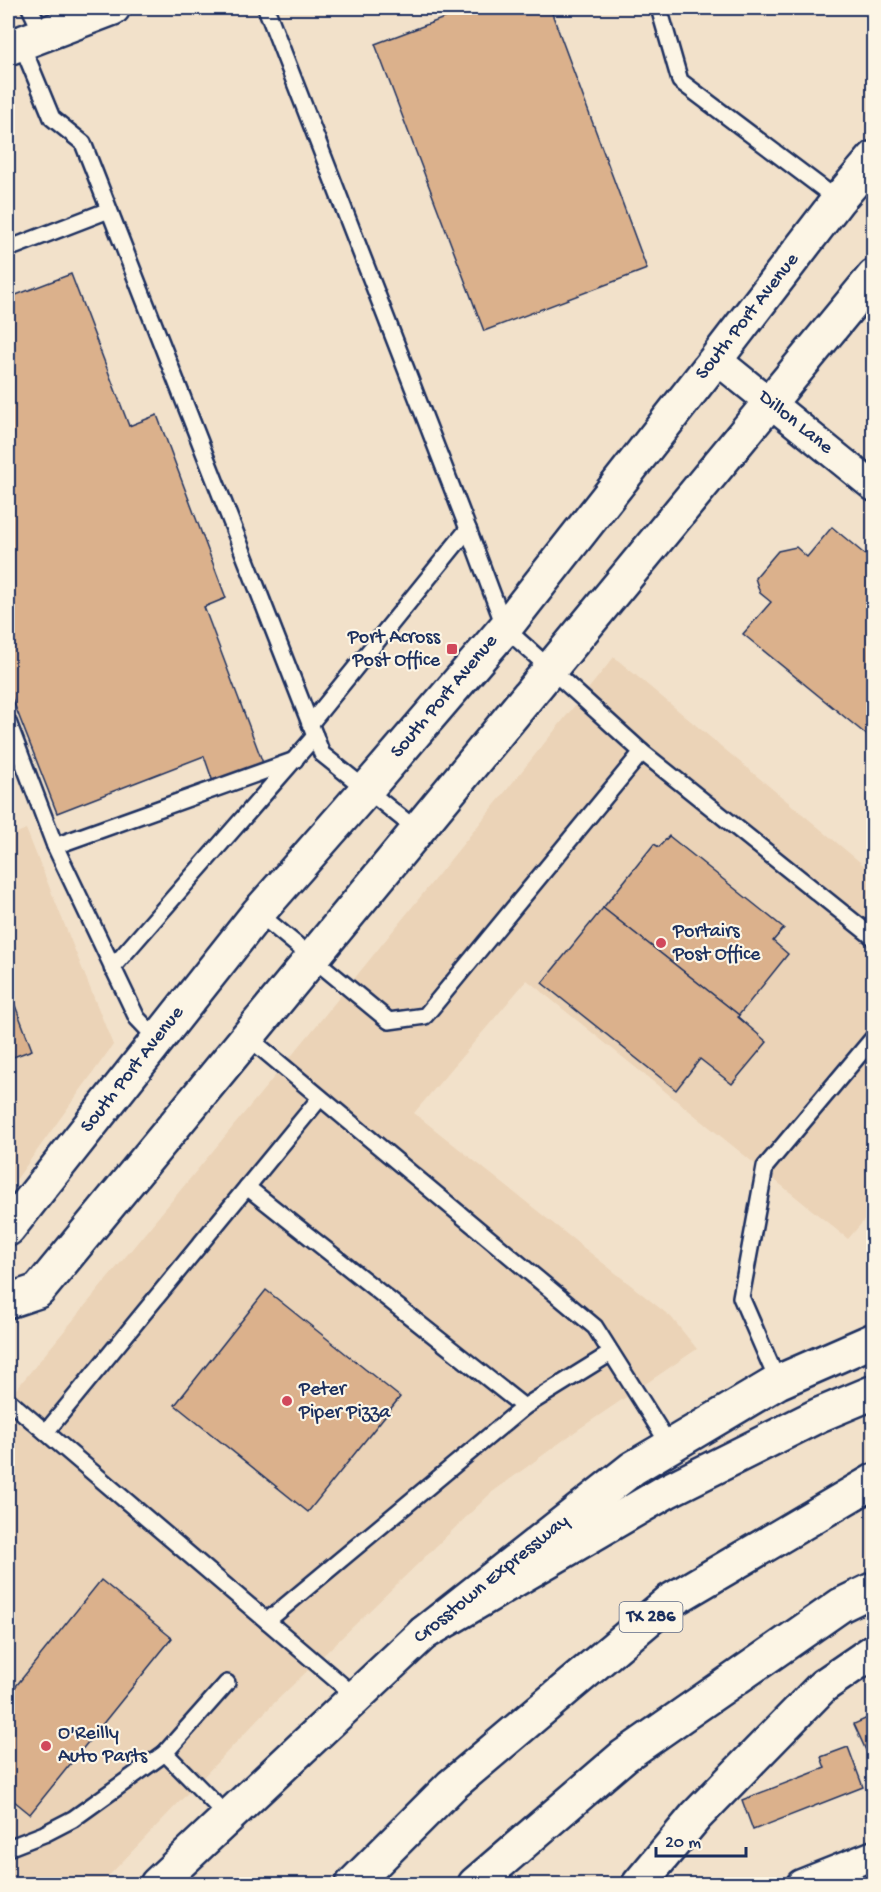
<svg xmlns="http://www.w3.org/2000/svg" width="881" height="1892" font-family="'Gochi Hand',sans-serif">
<rect width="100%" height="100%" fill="#f2e1ca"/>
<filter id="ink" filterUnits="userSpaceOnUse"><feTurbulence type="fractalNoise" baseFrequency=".0167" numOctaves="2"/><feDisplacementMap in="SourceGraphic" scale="12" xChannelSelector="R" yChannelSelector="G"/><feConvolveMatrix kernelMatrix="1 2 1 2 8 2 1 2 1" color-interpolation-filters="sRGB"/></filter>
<g filter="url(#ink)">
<g fill="#ebd3b7">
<path d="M614,657l259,216v337l-25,29 -321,-259 -113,133 257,204 26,32 -121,82 -85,62 -221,214 -169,177h-93v-485l304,-368z"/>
<path d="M26,829l87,216 -105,146v-354z"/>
</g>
<g fill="#dbb18c" stroke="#1b2f5e" stroke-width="1.5">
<path d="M471,8h79l97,261 -163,62 -109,-287z"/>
<path d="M71,274l58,152 28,-11 69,183 -22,9 59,156 -50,19 -9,-26 -147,57 -49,-125v-390z"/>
<path d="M832,527l42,35v179l-131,-107 28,-32 -11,-9 -5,-15 23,-27 18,-4 11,10z"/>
<path d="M669,836l115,92 -11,13 15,13 -49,61 -136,-107 51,-64 5,3z"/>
<path d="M603,908l136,107 -1,2 29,25 -35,42 -32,-25 -24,31 -134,-107z"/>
<path d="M8,987l24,63 -24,9z"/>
<path d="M266,1290l134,107 -92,115 -133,-107z"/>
<path d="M101,1580l71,58 -142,176 -22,-18v-100z"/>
<path d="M874,1715v53l-20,-44z"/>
<path d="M848,1747l15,40 -110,43 -11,-30 83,-32 -4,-11z"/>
</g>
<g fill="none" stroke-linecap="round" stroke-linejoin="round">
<g stroke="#1b2f5e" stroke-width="20">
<g id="lane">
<path d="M30,8l13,27"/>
<path d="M266,8l202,521 -158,195"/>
<path d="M659,8l21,73 158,119"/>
<path d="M21,43l31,75 31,25 239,611 96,77"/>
<path d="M8,249l101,-39"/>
<path d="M468,529l37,99 137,124 232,186"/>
<path d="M8,722l47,124"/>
<path d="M258,913l131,108 36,-5 217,-264"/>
<path d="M112,968l203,-232"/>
<path d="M248,1037l347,290 75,119"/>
<path d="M157,1039l-20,-21 -82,-172 240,-86"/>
<path d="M247,1187l277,220"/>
<path d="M778,1382l-37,-85 24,-130 109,-130"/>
<path d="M8,1400l348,297"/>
<path d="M46,1432l274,-334"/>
<path d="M267,1621l257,-214 87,-54"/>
<path d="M165,1753l62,-70"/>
<path d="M8,1848l36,-14 29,-15 92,-66 63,64"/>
</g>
</g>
<g stroke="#1b2f5e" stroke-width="33">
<g id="street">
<path d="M716,359l158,128"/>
<path d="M801,1884l73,-29"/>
</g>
</g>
<g stroke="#1b2f5e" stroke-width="38">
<g id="secondary">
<path d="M8,48l105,-40"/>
<path d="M8,1229l250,-316 108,-123 139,-162 211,-269 122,-159 36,-42"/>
<path d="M8,1301l30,-10 836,-1015"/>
<path d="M157,1884l267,-251 209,-165 145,-86 96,-42"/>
</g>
</g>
<g stroke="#1b2f5e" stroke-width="38">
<g id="highway">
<path d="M424,1633l243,-142 152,-76 55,-23"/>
<path d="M353,1884l99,-99 218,-184 204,-120"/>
<path d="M475,1884l149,-128 217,-151 33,-16"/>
<path d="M639,1884l57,-68 127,-130 51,-35"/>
</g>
</g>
<use href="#lane" stroke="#fcf5e5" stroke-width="15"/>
<use href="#street" stroke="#fcf5e5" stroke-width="28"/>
<use href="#secondary" stroke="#fcf5e5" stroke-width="33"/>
<use href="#highway" stroke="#fcf5e5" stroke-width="33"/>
</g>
</g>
<g fill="#d1495b" stroke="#fcf5e5" stroke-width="2">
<rect x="446" y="643" width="12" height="12" rx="3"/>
<circle cx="661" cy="943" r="6"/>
<circle cx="287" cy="1401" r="6"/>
<circle cx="46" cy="1746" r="6"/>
</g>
<g text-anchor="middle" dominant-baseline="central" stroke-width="4.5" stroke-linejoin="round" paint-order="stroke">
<rect fill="#fcf5e5" stroke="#5e6a86" stroke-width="1.5" x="619.5" y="1602" width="63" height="30" rx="4.5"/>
<g font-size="18" font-weight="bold" fill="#1b2f5e">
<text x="651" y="1617">TX 286</text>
</g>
<g font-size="20" fill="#1b2f5e" stroke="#fcf5e5">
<text transform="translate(748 317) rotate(-52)">South Port Avenue</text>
<text transform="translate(795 423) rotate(39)">Dillon Lane</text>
<text transform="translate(445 697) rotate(-50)">South Port Avenue</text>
<text transform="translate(133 1070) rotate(-52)">South Port Avenue</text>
<text transform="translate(492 1580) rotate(-39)">Crosstown Expressway</text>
</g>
<g font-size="20" fill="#1b2f5e" stroke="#fcf5e5" text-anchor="start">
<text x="440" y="638" text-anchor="end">Port Across<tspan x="440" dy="23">Post Office</tspan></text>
<text x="673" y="932">Portairs<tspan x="673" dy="23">Post Office</tspan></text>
<text x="299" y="1390">Peter<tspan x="299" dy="23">Piper Pizza</tspan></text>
<text x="58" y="1734">O'Reilly<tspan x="58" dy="23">Auto Parts</tspan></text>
</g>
</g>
<rect width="881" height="1892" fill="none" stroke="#fcf5e5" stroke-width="30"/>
<rect x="15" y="15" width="851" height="1862" fill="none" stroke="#1b2f5e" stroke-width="2" filter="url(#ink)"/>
<path d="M656 1847v9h90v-9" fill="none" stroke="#1b2f5e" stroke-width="3"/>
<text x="665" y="1847" font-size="18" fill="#1b2f5e" stroke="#fcf5e5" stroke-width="4.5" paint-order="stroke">20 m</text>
</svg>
